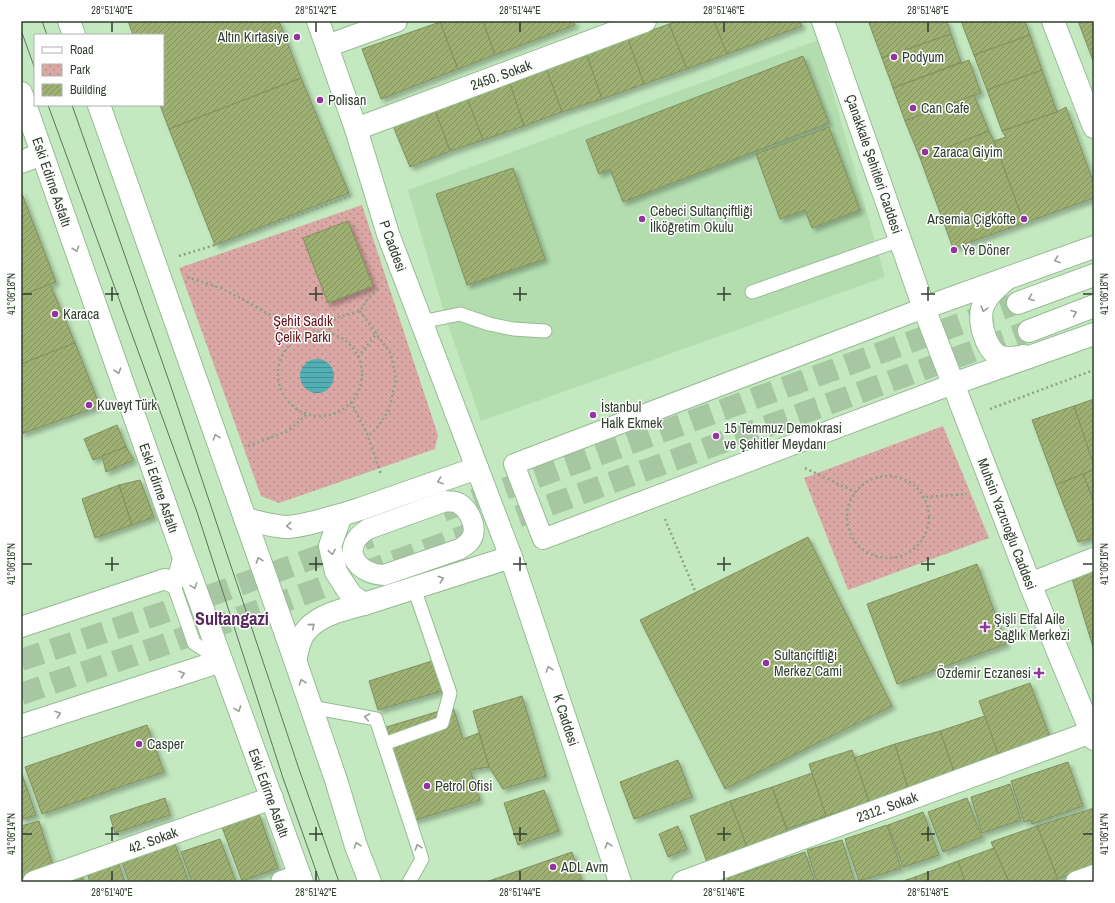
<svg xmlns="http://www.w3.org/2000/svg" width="1115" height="903" font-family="'Archivo Narrow',sans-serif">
<defs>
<pattern id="park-dots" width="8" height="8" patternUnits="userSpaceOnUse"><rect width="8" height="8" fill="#daa7a4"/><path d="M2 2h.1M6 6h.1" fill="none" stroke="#b18986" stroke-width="1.8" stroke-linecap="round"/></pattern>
<pattern id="water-rules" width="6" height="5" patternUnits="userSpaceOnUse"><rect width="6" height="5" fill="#53aeb6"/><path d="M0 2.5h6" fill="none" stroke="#458f94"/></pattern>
<pattern id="building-hatch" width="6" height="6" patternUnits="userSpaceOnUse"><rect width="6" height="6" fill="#9eb173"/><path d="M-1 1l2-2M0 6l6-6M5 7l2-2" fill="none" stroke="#81915f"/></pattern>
<filter id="shadow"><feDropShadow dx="3.5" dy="3.5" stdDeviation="2" flood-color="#0004"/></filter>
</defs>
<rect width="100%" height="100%" fill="#c4e9c0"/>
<path fill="#b3ddaf" d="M818,40l67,237 -404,144 -36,-105 -37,-126z"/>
<g fill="url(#park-dots)">
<path d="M362,205l76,230 -3,14 -156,54 -18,-7 -82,-228z"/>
<path d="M943,426l46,112 -141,52 -44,-112z"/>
</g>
<circle fill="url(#water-rules)" cx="317" cy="376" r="17"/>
<g fill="url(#building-hatch)" stroke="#808f61" filter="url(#shadow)">
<path d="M128,21h151l22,57 -132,51 -9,-24h3v-70h-30z"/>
<path d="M442,21h41l12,34 -37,14 -18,-47z"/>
<path d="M483,21h91l1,4 -80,30z"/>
<path d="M677,21h37l13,33 -40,15 -18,-45z"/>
<path d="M714,21h86l2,5 -75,28z"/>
<path d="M874,21h73l4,13 -69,24 -13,-35z"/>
<path d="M961,21h64l5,14 -56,20z"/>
<path d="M1078,21h16v42z"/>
<path d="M440,22l18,47 -77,30 -19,-50z"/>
<path d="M669,24l18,45 -43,15 -16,-45z"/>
<path d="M951,34l10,28 -68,26 -11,-30z"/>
<path d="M1030,35l12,35 -55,20 -13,-35z"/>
<path d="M628,39l16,45 -42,15 -16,-46z"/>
<path d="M586,53l16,46 -40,13 -16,-44z"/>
<path d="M803,56l26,67 -206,79 -13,-33 -11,5 -13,-34z"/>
<path d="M969,60l12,33 -76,28 -12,-33z"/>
<path d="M546,68l16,44 -38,14 -15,-45z"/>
<path d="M1042,70l15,42 -55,19 -15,-41z"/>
<path d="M301,78l48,115 -134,52 -46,-116z"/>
<path d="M509,81l15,45 -41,14 -16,-42z"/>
<path d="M974,95l15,36 -69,27 -15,-37z"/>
<path d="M467,98l16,42 -33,11 -15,-41z"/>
<path d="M1066,107l28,77v14l-70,25 -30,-82 12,-4 -4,-6 55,-19z"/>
<path d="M435,110l15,41 -40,16 -17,-41z"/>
<path d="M829,127l31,83 -48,18 -7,-18 -25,9 -24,-65z"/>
<path d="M989,131l5,10 30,82 -71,25 -33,-90z"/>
<path d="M513,168l32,91 -78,26 -31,-91z"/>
<path d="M21,191l35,91 -35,14z"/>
<path d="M348,221l25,65 -45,17 -25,-65z"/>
<path d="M50,284l25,59 -54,21v-68z"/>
<path d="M75,343l25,63 -79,28v-70z"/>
<path d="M1094,399v67l-20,-60z"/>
<path d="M1074,406l20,60v4l-38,15 -24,-65z"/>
<path d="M117,425l9,22 -33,13 -9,-21z"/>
<path d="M126,447l8,13 -28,12 -4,-16z"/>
<path d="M1094,470v32l-11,-28z"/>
<path d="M1083,474l11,28v36l-16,4 -22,-57z"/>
<path d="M140,480l14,37 -22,8 -13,-40z"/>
<path d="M119,485l13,40 -37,13 -13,-39z"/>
<path d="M808,537l84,169 -167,83 -85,-169z"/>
<path d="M977,564l29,80 -109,40 -30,-80z"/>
<path d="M1094,565v68l-5,1 -19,-62z"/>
<path d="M1094,633v17l-5,-16z"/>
<path d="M435,660l10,30 -67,20 -9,-29z"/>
<path d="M1030,683l23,62 -51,19 -23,-63z"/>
<path d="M522,696l24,80 -43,13 -14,-22 -16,-56z"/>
<path d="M453,707l10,32 16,-6 10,34 -19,3 10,30 -68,21 -29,-93z"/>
<path d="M985,716l14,41 -45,15 -14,-41z"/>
<path d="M147,725l17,47 -122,42 -17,-47z"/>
<path d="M940,731l14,41 -46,17 -13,-45z"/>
<path d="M895,744l13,45 -37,18 -17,-49z"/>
<path d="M852,750l17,52 -43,14 -17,-52z"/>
<path d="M678,760l14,37 -58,22 -14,-37z"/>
<path d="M1068,762l15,44 -51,18 -1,-4 -7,2 -13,-41z"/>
<path d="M21,771l15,44 -15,5z"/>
<path d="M812,773l14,43 -39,13 -15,-42z"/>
<path d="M1010,784l11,36 -39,13 -11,-36z"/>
<path d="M772,787l16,47 -40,16 -18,-49z"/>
<path d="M544,790l15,41 -41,14 -14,-42z"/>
<path d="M165,798l5,17 -55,18 -5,-17z"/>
<path d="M967,798l15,39 -39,15 -15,-40z"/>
<path d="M730,801l18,49 -40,15 -18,-49z"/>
<path d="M1094,808v57l-36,14 -21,-53z"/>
<path d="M923,812l16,43 -36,12 -15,-42z"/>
<path d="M259,814l19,54 -36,13 -20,-54z"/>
<path d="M39,821l15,48 -33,10v-53z"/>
<path d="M887,825l14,43 -42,13 -14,-42z"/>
<path d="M678,826l9,23 -19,8 -9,-23z"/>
<path d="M1037,826l21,53 -9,3h-40l-18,-40z"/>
<path d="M220,839l16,43h-44l-11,-30z"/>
<path d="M842,840l13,42h-38l-10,-32z"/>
<path d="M174,841l15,41h-60l-8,-22z"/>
<path d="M994,848l15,34h-44l-7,-21z"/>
<path d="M572,852l10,30h-96z"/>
<path d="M805,852l10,30h-86l-2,-4z"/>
<path d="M117,859l8,23h-35l-4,-12z"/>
<path d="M958,861l7,21h-48l-2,-5z"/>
<path d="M81,873l3,9h-30z"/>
<path d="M915,877l2,5h-17z"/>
</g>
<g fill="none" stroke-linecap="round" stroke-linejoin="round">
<g stroke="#a7c7a3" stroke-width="22" stroke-dasharray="22 11" stroke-linecap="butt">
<path d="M443,511l575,-208"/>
<path d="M21,660l141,-47 209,-76"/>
<path d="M21,694l151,-52 857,-311"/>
</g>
<g stroke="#97bb94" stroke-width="15">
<g id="service">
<path d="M752,292l148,-52"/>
<path d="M421,322l39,-8 29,10 24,5 32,2"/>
<path d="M181,553l-8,30 21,60 27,18"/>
<path d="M311,707l65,12 46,140 -13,23"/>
<path d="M384,744l58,-21 8,-30 -36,-105"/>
</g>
</g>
<g stroke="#97bb94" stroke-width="22">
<g id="pedestrian">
<path d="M924,308l-410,156 29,75 410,-155"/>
<path d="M446,501c3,1 9,0 12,2 10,5 18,21 15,32 -2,7 -7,10 -13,14l-76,26c-29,-1 -45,-28 -16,-46z"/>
<path d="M21,627l144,-48 8,4"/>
</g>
</g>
<g stroke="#97bb94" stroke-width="24">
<g id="minor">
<path d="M1053,21l41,106"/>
<path d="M327,46l69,-25"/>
<path d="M356,129l289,-108"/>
<path d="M21,162l21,-8"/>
<path d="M1030,584l64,-25"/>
<path d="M21,726l200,-65"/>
<path d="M34,882l238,-84"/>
<path d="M282,882l18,-6"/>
<path d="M683,882l411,-151"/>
<path d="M1077,882l17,-6"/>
</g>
</g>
<g stroke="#97bb94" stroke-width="24">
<g id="tertiary">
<path d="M318,21l38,108 32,105 123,323 109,325"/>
<path d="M477,468l-117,41 -19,6 -11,31 6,26 15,23 13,9 147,-47"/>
</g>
</g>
<g stroke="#97bb94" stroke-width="24">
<path id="secondary" d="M823,21l101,287 106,276 64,155"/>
</g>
<g stroke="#97bb94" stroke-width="24">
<g id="primary">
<path d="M69,21l5,14"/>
<path d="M21,93l161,459 120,330"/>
<path d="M99,105l196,555 41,120 20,66 14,36"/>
<path d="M1005,280c-9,8 -20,17 -23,29 -3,14 3,37 15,46 8,5 19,3 27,1"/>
<path d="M1018,303l76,-28"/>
<path d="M924,308l170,-61"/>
<path d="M1029,331l65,-25"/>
<path d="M953,384l141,-50"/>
<path d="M245,519c13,3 26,7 40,8 18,0 38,-8 56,-12"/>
<path d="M295,660c2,-6 3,-14 6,-21 10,-23 41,-29 63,-35"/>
</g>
</g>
<g stroke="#88a485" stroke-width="2.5" stroke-dasharray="2 3" stroke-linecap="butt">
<path d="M179,256l36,-11 135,-49"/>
<path d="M187,277l34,11 25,13 43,25 10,11"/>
<path d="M360,311l31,43 5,25 -7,31 -13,19 -8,7"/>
<circle cx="320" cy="374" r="42"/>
<path d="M326,333l10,-15 24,-7 9,-14 10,-10"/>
<path d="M358,357l19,-24"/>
<path d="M351,402l17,34 13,38"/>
<path d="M990,409l104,-39"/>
<path d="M248,446l40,-15 19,-17"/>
<path d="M805,468l50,24"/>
<circle cx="888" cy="517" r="41"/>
<path d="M926,497l41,-3"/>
<path d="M665,519l31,74"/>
</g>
<use href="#service" stroke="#fff" stroke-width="13"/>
<use href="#pedestrian" stroke="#fff" stroke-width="20"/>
<use href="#minor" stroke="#fff" stroke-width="22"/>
<use href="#tertiary" stroke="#fff" stroke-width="22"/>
<use href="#secondary" stroke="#fff" stroke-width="22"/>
<use href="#primary" stroke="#fff" stroke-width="22"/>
<g stroke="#5f745d" stroke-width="1">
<path d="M42,21l5,14"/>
<path d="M21,30l14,39"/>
<path d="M48,105l149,407 86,266 37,104"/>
<path d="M72,105l98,279 130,388 39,110"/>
</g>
</g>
<defs><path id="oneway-chevron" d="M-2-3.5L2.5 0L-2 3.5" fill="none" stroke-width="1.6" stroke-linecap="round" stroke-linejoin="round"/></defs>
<g stroke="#989f97">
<use href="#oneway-chevron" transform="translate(76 249) rotate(71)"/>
<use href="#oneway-chevron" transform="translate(1057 260) rotate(160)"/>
<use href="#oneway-chevron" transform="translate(1031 298) rotate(159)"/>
<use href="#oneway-chevron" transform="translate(984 309) rotate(105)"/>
<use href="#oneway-chevron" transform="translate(1074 313) rotate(-21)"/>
<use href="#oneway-chevron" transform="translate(118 371) rotate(71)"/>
<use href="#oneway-chevron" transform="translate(216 437) rotate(-109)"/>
<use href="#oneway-chevron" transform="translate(440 481) rotate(161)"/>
<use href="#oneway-chevron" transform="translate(289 526) rotate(176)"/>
<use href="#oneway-chevron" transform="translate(332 552) rotate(81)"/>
<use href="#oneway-chevron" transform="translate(259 560) rotate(-109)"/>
<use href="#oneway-chevron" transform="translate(441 579) rotate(-17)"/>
<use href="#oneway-chevron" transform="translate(194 586) rotate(70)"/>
<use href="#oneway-chevron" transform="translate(312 626) rotate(-41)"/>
<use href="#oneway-chevron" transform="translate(549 669) rotate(-109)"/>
<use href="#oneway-chevron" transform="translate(182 674) rotate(-18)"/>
<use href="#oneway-chevron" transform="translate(302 682) rotate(-109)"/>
<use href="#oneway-chevron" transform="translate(238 709) rotate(70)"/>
<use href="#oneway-chevron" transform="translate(58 714) rotate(-18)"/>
<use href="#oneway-chevron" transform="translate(367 717) rotate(-169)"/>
<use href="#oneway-chevron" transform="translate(357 845) rotate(-109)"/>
<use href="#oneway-chevron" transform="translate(608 845) rotate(-108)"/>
<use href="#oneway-chevron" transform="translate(418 847) rotate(-108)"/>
</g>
<path fill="none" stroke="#313f2f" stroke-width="1.5" d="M112,22v10M316,22v10M520,22v10M724,22v10M928,22v10M112,287v14M316,287v14M520,287v14M724,287v14M928,287v14M22,294h10M105,294h14M309,294h14M513,294h14M717,294h14M921,294h14M1083,294h10M112,557v14M316,557v14M520,557v14M724,557v14M928,557v14M22,564h10M105,564h14M309,564h14M513,564h14M717,564h14M921,564h14M1083,564h10M112,827v14M316,827v14M520,827v14M724,827v14M928,827v14M22,834h10M105,834h14M309,834h14M513,834h14M717,834h14M921,834h14M1083,834h10M112,871v10M316,871v10M520,871v10M724,871v10M928,871v10"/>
<g fill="#92359f" stroke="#fefefe" stroke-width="1.5">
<circle cx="297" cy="37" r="4"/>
<circle cx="894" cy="57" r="4"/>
<circle cx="320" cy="100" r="4"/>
<circle cx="913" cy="108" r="4"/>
<circle cx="925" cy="152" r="4"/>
<circle cx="642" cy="219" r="4"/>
<circle cx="1024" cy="219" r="4"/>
<circle cx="954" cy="250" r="4"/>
<circle cx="55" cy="314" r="4"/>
<circle cx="89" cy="405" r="4"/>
<circle cx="593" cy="415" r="4"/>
<circle cx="716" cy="436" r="4"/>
<path d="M983 621h4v4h4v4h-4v4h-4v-4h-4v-4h4z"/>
<circle cx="766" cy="663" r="4"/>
<path d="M1037 667h4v4h4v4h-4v4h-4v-4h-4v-4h4z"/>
<circle cx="139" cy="744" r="4"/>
<circle cx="427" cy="786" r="4"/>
<circle cx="553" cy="867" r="4"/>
</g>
<g text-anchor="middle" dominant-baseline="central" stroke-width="3" stroke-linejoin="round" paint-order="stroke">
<g font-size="14" fill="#313f2f" stroke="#fefefe" text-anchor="start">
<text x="289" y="37" text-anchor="end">Altın Kırtasiye</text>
<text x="902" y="57">Podyum</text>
<text x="328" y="100">Polisan</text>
<text x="921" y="108">Can Cafe</text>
<text x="933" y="152">Zaraca Giyim</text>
<text x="650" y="211">Cebeci Sultançiftliği<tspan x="650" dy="16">İlköğretim Okulu</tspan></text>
<text x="1016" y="219" text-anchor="end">Arsemia Çigköfte</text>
<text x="962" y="250">Ye Döner</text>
<text x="63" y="314">Karaca</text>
<text x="97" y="405">Kuveyt Türk</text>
<text x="601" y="407">İstanbul<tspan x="601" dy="16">Halk Ekmek</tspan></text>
<text x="724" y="428">15 Temmuz Demokrasi<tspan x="724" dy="16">ve Şehitler Meydanı</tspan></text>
<text x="994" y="619">Şişli Etfal Aile<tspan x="994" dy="16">Sağlık Merkezi</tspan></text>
<text x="774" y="655">Sultançiftliği<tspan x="774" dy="16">Merkez Cami</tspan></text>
<text x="1031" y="673" text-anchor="end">Özdemir Eczanesi</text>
<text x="147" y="744">Casper</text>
<text x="435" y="786">Petrol Ofisi</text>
<text x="561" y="867">ADL Avm</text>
</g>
<g font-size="14" fill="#313f2f" stroke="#fefefe">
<text transform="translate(501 75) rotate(-20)">2450. Sokak</text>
<text transform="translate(874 164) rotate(71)">Çanakkale Şehitleri Caddesi</text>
<text transform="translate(52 182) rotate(71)">Eski Edirne Asfaltı</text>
<text transform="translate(393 246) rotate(70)">P Caddesi</text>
<text transform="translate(159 488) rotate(71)">Eski Edirne Asfaltı</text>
<text transform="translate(1007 524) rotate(69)">Muhsin Yazıcıoğlu Caddesi</text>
<text transform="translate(566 720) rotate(72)">K Caddesi</text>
<text transform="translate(269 793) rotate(70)">Eski Edirne Asfaltı</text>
<text transform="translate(887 807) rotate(-20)">2312. Sokak</text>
<text transform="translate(153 840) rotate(-20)">42. Sokak</text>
</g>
<g font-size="14" fill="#630e15" stroke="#fefefe">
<text x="303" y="321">Şehit Sadık<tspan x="303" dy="16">Çelik Parkı</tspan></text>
</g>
<g font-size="18" font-weight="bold" fill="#56295c" stroke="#fefefe">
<text x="232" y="618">Sultangazi</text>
</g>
</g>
<rect width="1115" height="903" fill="none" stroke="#fefefe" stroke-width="44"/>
<rect x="34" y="34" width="130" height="72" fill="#fefefe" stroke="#acb2ab"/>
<rect x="42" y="47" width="20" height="6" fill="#ffffff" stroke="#acb2ab"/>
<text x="70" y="54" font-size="12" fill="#313f2f">Road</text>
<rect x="42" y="64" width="20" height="12" fill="url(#park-dots)" stroke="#acb2ab"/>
<text x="70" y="74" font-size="12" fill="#313f2f">Park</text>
<rect x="42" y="84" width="20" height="12" fill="url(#building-hatch)" stroke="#acb2ab"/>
<text x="70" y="94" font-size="12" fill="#313f2f">Building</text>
<rect x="22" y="22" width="1071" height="859" fill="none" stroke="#313f2f" stroke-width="1.5"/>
<g font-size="10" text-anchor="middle" fill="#313f2f">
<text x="112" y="14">28°51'40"E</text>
<text x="316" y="14">28°51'42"E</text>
<text x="520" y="14">28°51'44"E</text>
<text x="724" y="14">28°51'46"E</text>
<text x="928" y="14">28°51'48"E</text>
<text transform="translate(11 294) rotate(-90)" y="4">41°06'18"N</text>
<text transform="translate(1104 294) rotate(-90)" y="4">41°06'18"N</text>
<text transform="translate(11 564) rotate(-90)" y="4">41°06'16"N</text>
<text transform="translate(1104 564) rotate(-90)" y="4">41°06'16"N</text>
<text transform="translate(11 834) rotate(-90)" y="4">41°06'14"N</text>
<text transform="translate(1104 834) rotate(-90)" y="4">41°06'14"N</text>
<text x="112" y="896">28°51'40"E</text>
<text x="316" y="896">28°51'42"E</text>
<text x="520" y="896">28°51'44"E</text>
<text x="724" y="896">28°51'46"E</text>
<text x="928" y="896">28°51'48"E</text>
</g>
</svg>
